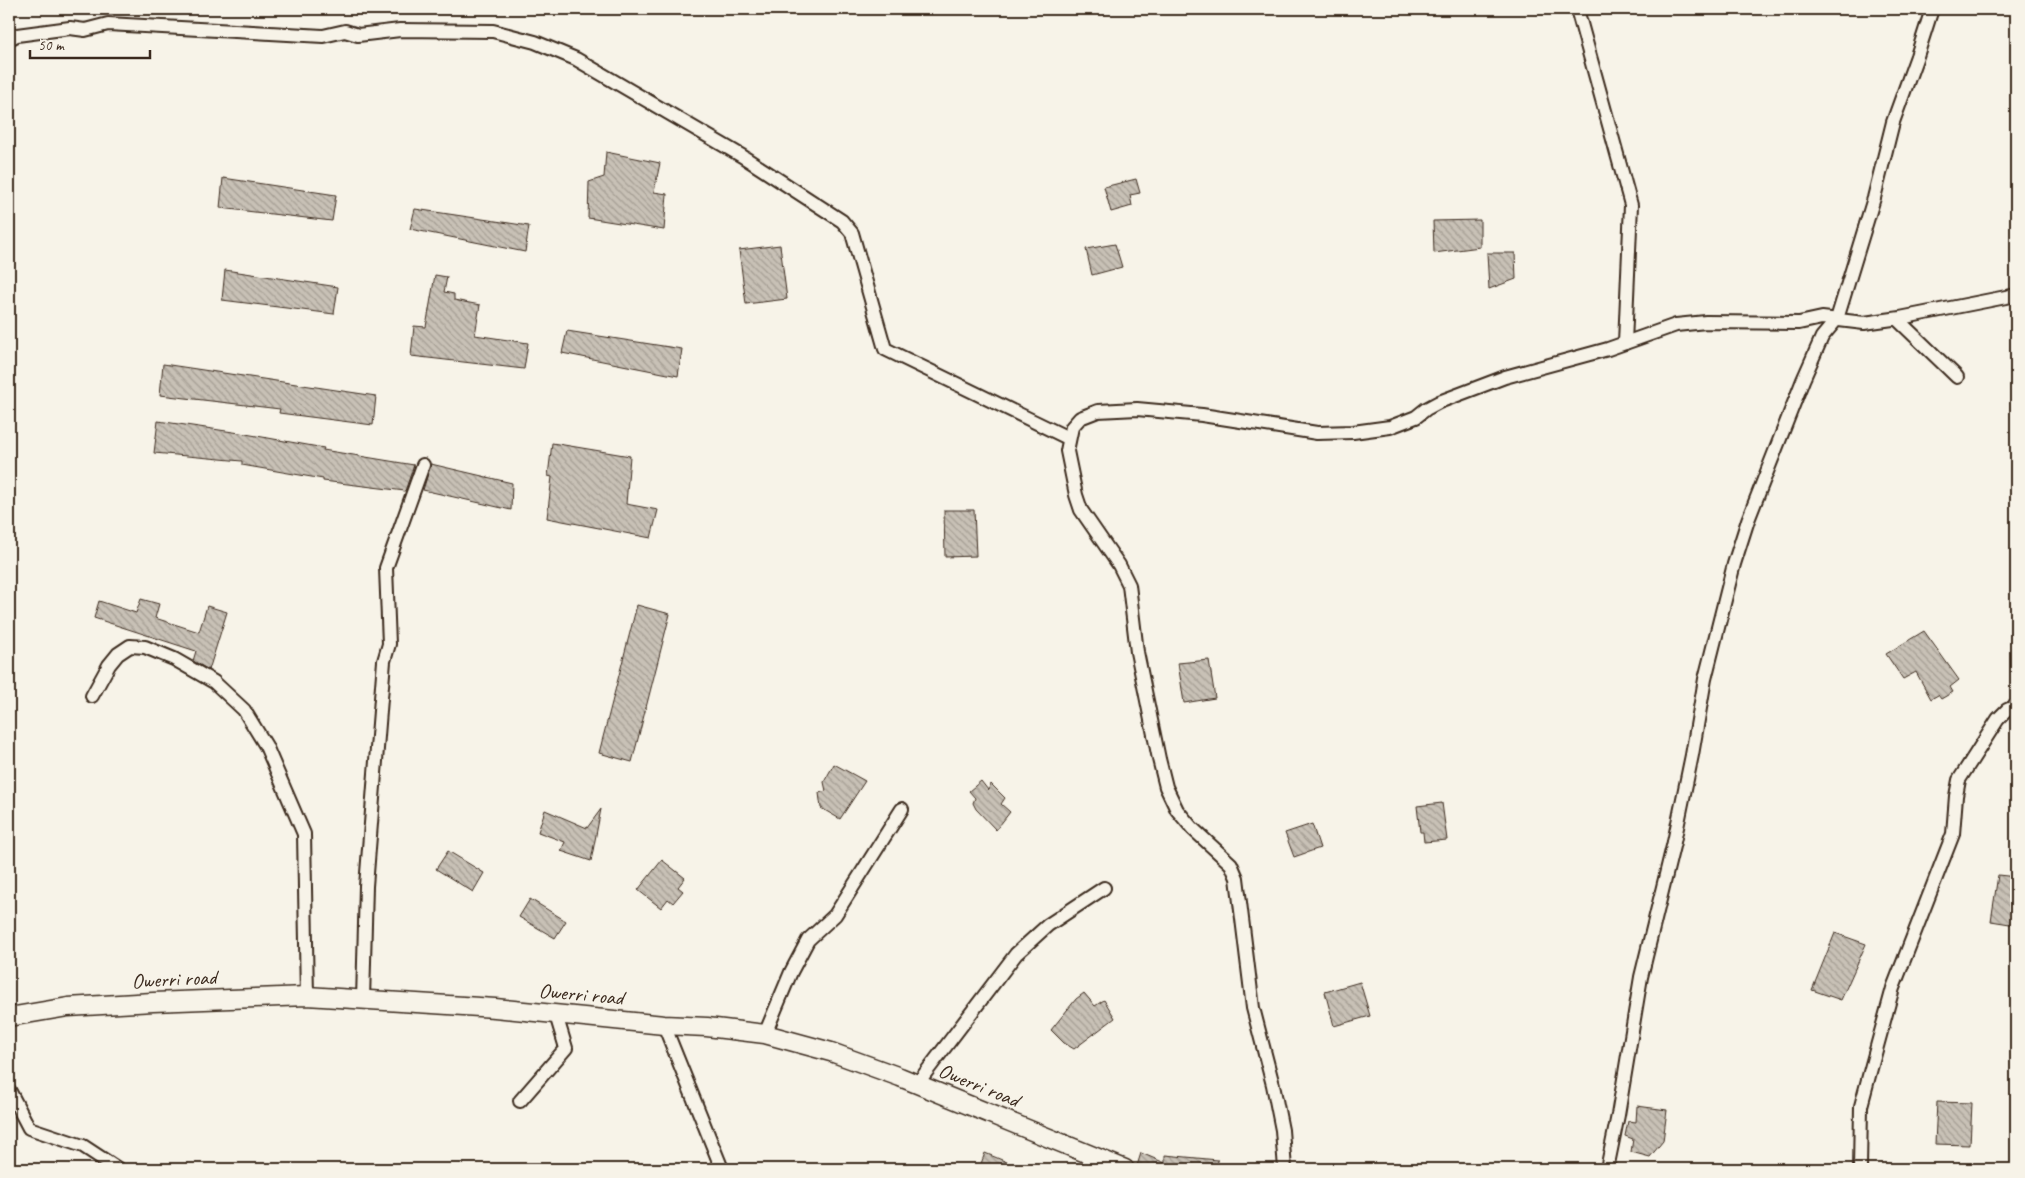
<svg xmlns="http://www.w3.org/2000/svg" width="2025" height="1178" font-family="Caveat,sans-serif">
<defs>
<pattern id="building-back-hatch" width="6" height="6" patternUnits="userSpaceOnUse" patternTransform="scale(1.25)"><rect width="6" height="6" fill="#c8c1b6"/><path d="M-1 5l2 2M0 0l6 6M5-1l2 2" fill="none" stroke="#a49d93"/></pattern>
</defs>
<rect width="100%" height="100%" fill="#f7f3e8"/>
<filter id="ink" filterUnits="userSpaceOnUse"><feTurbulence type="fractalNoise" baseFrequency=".02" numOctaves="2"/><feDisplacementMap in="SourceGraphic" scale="10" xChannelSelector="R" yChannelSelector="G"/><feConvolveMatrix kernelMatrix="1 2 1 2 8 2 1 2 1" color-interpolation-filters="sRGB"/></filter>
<g filter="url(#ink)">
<g fill="url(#building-back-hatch)" stroke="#3b2a1e">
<path d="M606,152l54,11 -6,29 13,2 -3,36 -76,-12 1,-36 15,-5z"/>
<path d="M223,178l113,17 -4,26 -112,-13z"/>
<path d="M1136,179l4,14 -10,2 2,11 -21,6 -7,-25z"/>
<path d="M415,209l114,17 -4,26 -115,-23z"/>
<path d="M1480,220v27l-46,6 -1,-32z"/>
<path d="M1115,244l7,23 -30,8 -6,-26z"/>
<path d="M780,245l7,54 -41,5 -7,-54z"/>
<path d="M1487,253h28l1,26 -27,10z"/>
<path d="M225,270l113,17 -4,27 -112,-14z"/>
<path d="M435,275l12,2 -3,15 10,2v6l26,5 -5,30 53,8 -4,26 -113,-13 3,-30 12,1z"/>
<path d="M567,331l115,18 -4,27 -116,-23z"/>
<path d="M163,364l213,32 -3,29 -94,-12 1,-4 -120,-14z"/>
<path d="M158,421l82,12 84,15 -1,2 91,15 -9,26 -82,-10v-2l-81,-14v-4l-88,-8z"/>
<path d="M552,443l78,13 -4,48 32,6 -7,28 -104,-20 5,-41 -4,-1z"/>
<path d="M431,464l81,19 -1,27 -88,-20z"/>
<path d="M944,510h30l2,46 -31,1z"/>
<path d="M141,599l18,5 -4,14 44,14 8,-26 20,6 -18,58 -16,-9 3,-10 -102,-33 5,-17 37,12z"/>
<path d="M637,605l33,9 -38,148 -33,-9z"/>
<path d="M1924,631l35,49 -9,7 3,5 -12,7 -3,-4 -7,4 -15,-27 -13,7 -17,-25z"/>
<path d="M1209,660l6,38 -31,5 -6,-40z"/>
<path d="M834,764l31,17 -25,38 -19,-11 -2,-15 7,-2 -2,-9z"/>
<path d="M981,781l7,9 3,-6 14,14 -4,6 9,8 -14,18 -20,-21 -3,-6 2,-5 -6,-7z"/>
<path d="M1442,803l5,37 -23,2 -1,-10h-3l-3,-26z"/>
<path d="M601,809l-10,52 -30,-10 4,-9 -27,-10 7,-22 42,18z"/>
<path d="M1312,824l8,24 -26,9 -9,-24z"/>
<path d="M448,851l36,22 -11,19 -37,-23z"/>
<path d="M662,860l23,18 -7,9 5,4 -10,12 -5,-4 -7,9 -23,-18z"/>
<path d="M1998,875l18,2v48l-25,-4z"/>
<path d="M530,899l36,22 -11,17 -36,-21z"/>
<path d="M1835,933l31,11 -25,56 -29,-10z"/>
<path d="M1360,982l10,34 -36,10 -9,-34z"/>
<path d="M1084,993l11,13 9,-6 11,18 -41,31 -10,-6 -13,-13 25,-31z"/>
<path d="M1937,1102l35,1 -2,42 -35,-1z"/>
<path d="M1637,1106l30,4 -4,31 -13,16 -19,-5 2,-13 -8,-3 3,-15 8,1z"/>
<path d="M985,1153l39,16h-45z"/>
<path d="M1141,1153l24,10v-8l53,5 -1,9h-81z"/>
</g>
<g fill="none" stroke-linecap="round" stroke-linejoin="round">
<g stroke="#3b2a1e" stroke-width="16">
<g id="street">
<path d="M1577,9l54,196 -6,138"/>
<path d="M9,39l8,-4 53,-7 15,2 23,-6 215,12 22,-5 13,4 42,-5 93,1 42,11 41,17 166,97 100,65 10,12 33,116 183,89"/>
<path d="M1897,319l60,58"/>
<path d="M92,696l17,-31 9,-11 12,-8 15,1 29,12 40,23 30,28 22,36 38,88 3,162"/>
<path d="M363,1000l3,-114 18,-225 5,-17 -3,-76 37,-103"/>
<path d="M664,1025l58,144"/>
<path d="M765,1034l26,-62 17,-32 27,-25 67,-106"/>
<path d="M917,1084l99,-130 32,-29 56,-37"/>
<path d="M9,1090l20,38 54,18 35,23"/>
<path d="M520,1101l46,-53 -10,-33"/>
<path d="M1285,1169l-3,-39 -9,-45 -20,-77 -16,-130 -6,-14 -39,-36 -15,-18 -11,-23 -7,-28 -22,-107 -8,-67 -10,-20 -38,-55 -5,-15 -9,-44 5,-24 8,-9 18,-7 39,-2 65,6 115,18 36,-1 37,-5 26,-10 10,-8 13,-7 66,-25 103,-28 68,-24 30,-3 93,1 23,-5 42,5 36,-5 116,-23"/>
<path d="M1607,1169l11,-54 23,-138 33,-135 18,-87 13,-76 29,-115 14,-44 55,-140 19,-43 15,-18 37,-121 19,-76 24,-66 15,-47"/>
<path d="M1860,1169l1,-63 9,-34 23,-84 60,-154 3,-38 3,-16 39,-61 9,-9 9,-4"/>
</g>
</g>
<g stroke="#3b2a1e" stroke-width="21">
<path id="secondary" d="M9,1017l59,-10 85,-5 154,-6 188,12 169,17 43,2 58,7 66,18 69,25 225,92"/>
</g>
<use href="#street" stroke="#f7f3e8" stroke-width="12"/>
<use href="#secondary" stroke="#f7f3e8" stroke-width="18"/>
</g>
</g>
<g text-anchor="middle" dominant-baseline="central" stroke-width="4.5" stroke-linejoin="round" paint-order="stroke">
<g font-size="21" fill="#3b2a1e" stroke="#f7f3e8">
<text transform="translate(174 979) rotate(-3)">Owerri road</text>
<text transform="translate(581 994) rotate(5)">Owerri road</text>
<text transform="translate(979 1085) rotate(22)">Owerri road</text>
</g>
</g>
<rect width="2025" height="1178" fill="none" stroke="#f7f3e8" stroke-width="30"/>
<rect x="15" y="15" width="1995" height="1148" fill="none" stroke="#3b2a1e" stroke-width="2" filter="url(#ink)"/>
<path d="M30 50v8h120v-8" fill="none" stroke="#3b2a1e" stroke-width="2.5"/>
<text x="38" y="50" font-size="15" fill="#3b2a1e" stroke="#f7f3e8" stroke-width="4" paint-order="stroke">50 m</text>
</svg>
